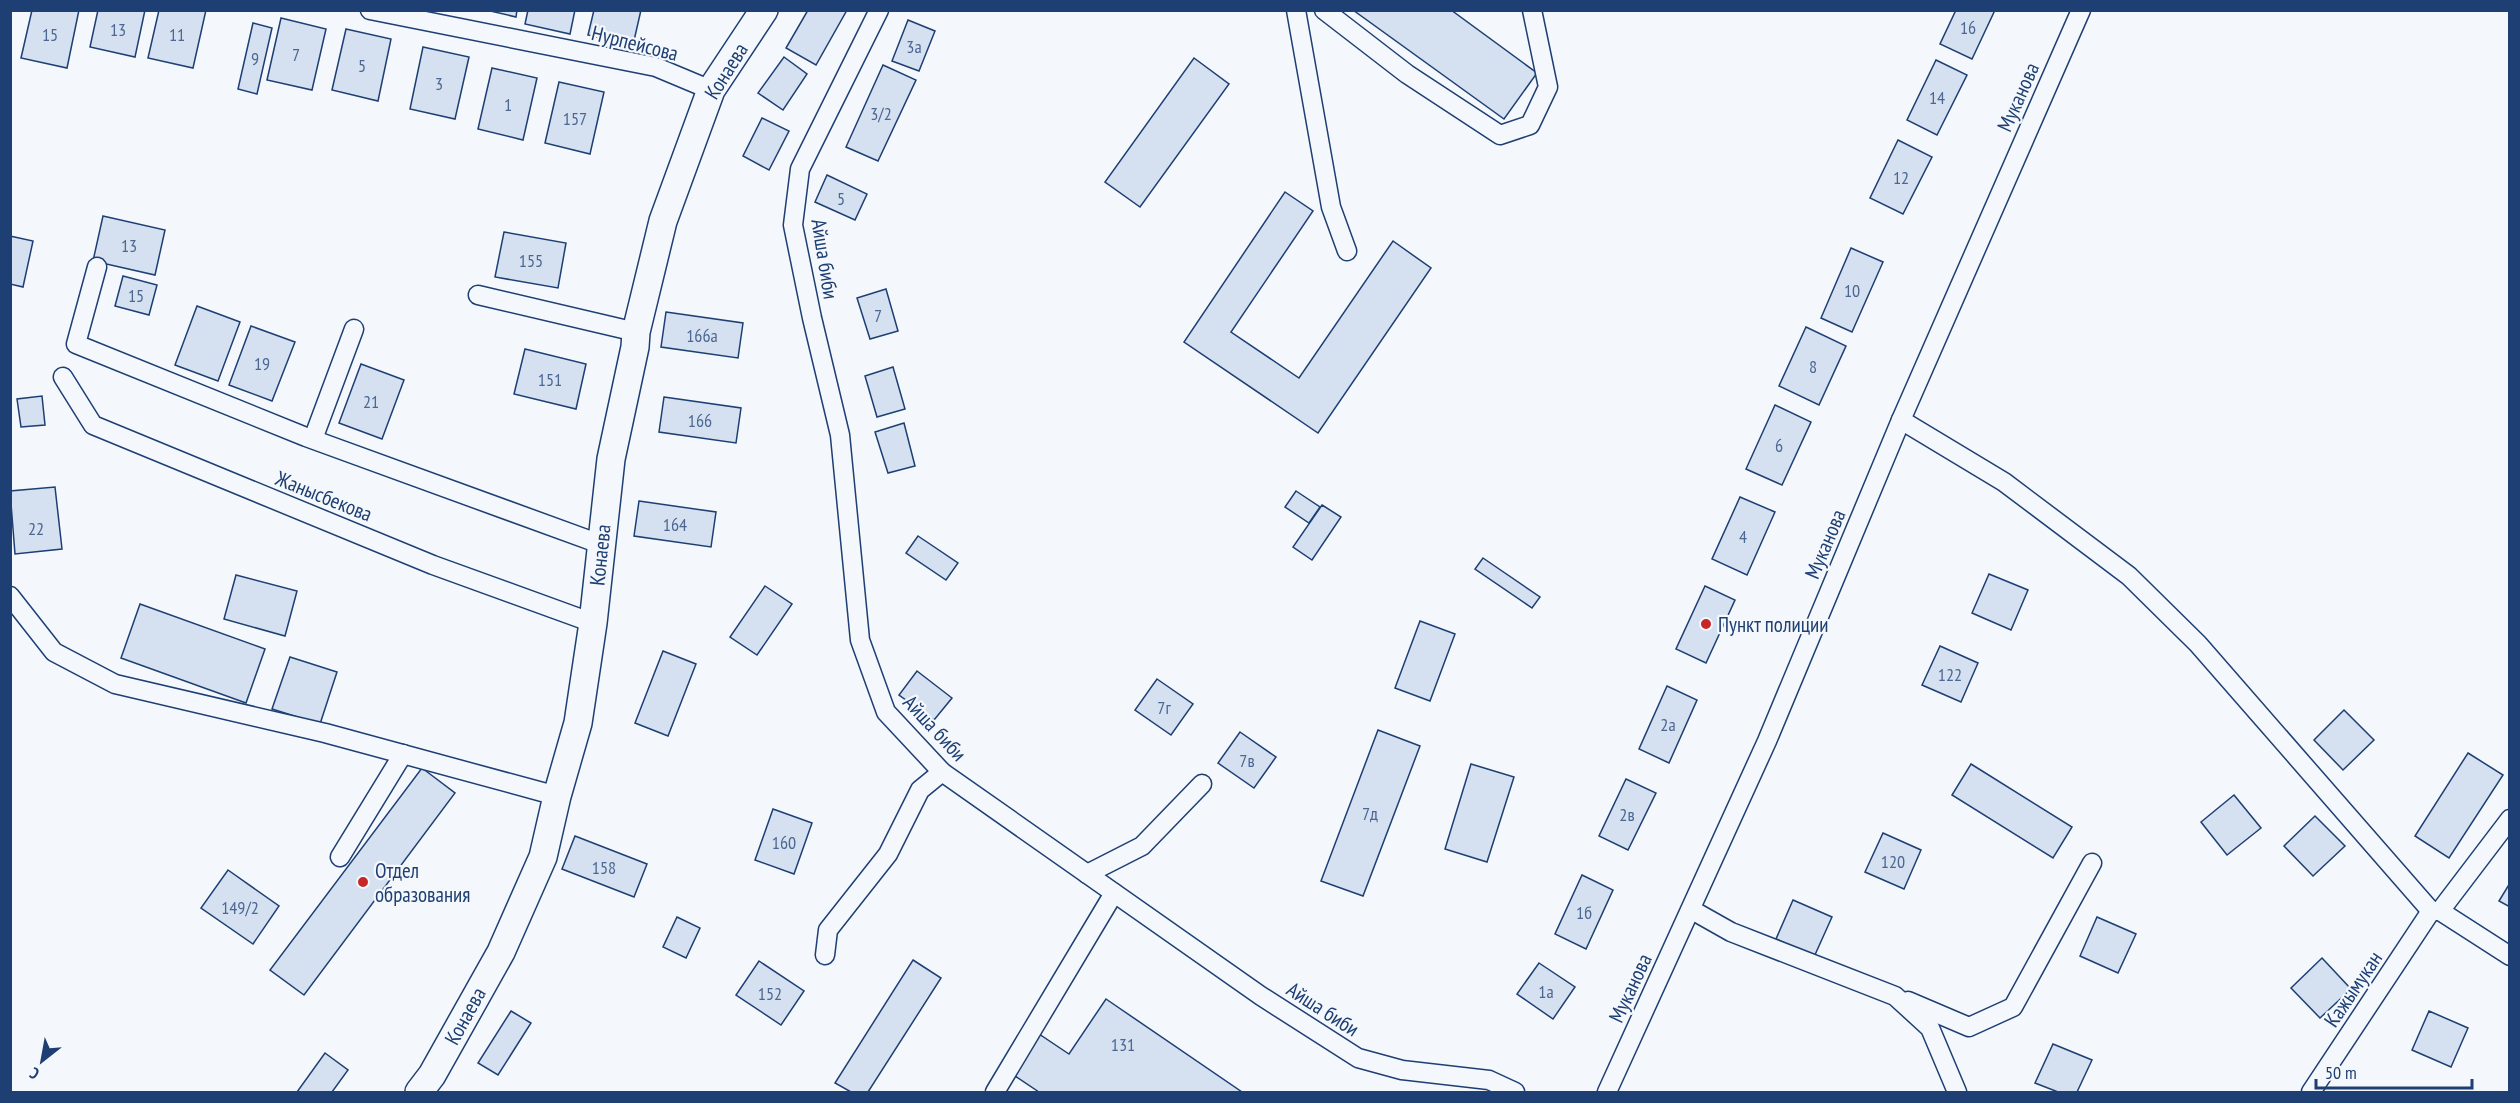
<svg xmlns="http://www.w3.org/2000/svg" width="2520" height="1103" font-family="'PT Sans Narrow',sans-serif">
<rect width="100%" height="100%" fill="#f4f7fb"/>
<g fill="#d5e0f0" stroke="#1d3f73" stroke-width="1.5">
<path d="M32,10h47l-12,58 -46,-10z"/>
<path d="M98,10h47l-10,47 -45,-10z"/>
<path d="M159,10h47l-13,58 -45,-10z"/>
<path d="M486,10h31l-1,7z"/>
<path d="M528,10h47l-5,24 -45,-10z"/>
<path d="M594,10h47l-8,35 -45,-10z"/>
<path d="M808,10h39l-31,55 -30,-17z"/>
<path d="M1353,10h98l86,63 -33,46z"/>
<path d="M1956,10h39l-23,49 -32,-15z"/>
<path d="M281,18l45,11 -14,61 -45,-10z"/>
<path d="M908,20l27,11 -16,40 -27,-10z"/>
<path d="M253,23l19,5 -15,66 -19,-5z"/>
<path d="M346,29l45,10 -13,62 -46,-11z"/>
<path d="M423,47l46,10 -14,62 -45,-10z"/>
<path d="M784,57l23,17 -24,36 -25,-17z"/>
<path d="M1194,58l35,26 -89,123 -35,-25z"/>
<path d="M1936,60l31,15 -30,60 -30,-15z"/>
<path d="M883,65l33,15 -38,81 -32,-14z"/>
<path d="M492,68l45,10 -14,62 -45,-11z"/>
<path d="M559,82l45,10 -14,62 -45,-11z"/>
<path d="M762,118l27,13 -20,39 -26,-14z"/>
<path d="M1898,140l34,17 -29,57 -33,-16z"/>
<path d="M827,175l40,19 -12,26 -40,-18z"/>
<path d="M1285,192l28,19 -82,121 68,46 94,-137 38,27 -113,165 -134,-91z"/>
<path d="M103,216l62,14 -10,45 -62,-14z"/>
<path d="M504,232l62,11 -8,45 -63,-11z"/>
<path d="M10,236l23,5 -10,46 -13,-3z"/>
<path d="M1851,248l32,14 -31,70 -31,-14z"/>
<path d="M123,276l34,9 -8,30 -34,-9z"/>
<path d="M886,289l12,42 -28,8 -13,-41z"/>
<path d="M197,306l43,16 -22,59 -43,-16z"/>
<path d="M666,312l77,11 -5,35 -77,-11z"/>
<path d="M251,326l44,16 -23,59 -43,-16z"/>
<path d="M1806,327l40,19 -27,59 -40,-19z"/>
<path d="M525,349l61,15 -10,45 -62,-15z"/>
<path d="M361,364l43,16 -22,59 -43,-16z"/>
<path d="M893,367l12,42 -28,8 -12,-41z"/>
<path d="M42,396l3,29 -24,2 -4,-28z"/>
<path d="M664,397l77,11 -5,35 -77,-11z"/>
<path d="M1775,405l36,17 -29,63 -36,-16z"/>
<path d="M904,423l11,43 -27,7 -13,-41z"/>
<path d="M55,487l7,62 -47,5 -5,-63z"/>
<path d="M1296,491l24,16 -11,16 -24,-16z"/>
<path d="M1740,497l35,15 -28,63 -35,-16z"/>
<path d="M639,501l77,11 -5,35 -77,-11z"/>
<path d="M1322,505l19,12 -29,43 -19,-13z"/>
<path d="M918,536l40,27 -12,17 -40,-27z"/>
<path d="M1483,558l57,39 -8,11 -57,-39z"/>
<path d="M1989,574l39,16 -17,40 -39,-17z"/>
<path d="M236,575l61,16 -12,45 -61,-17z"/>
<path d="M765,586l27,18 -35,51 -27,-18z"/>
<path d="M1705,586l30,14 -29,63 -30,-14z"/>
<path d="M140,604l125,45 -19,54 -125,-45z"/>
<path d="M1420,621l35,13 -25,67 -35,-13z"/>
<path d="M1940,646l38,17 -17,39 -39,-17z"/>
<path d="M663,651l33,13 -28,72 -33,-13z"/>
<path d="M290,657l47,15 -17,52 -48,-15z"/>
<path d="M917,671l35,27 -18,22 -35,-25z"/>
<path d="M1157,679l36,25 -22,31 -36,-25z"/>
<path d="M1667,686l30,14 -28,63 -30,-14z"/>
<path d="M2344,710l30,30 -31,30 -29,-30z"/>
<path d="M1378,730l42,16 -57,150 -42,-15z"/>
<path d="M1240,732l36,25 -22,31 -36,-25z"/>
<path d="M2468,753l35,22 -54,83 -34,-22z"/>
<path d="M1471,764l43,13 -27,85 -42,-13z"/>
<path d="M1971,764l101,63 -19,31 -101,-63z"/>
<path d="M422,768l33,25 -151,202 -34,-25z"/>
<path d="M1626,779l30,14 -28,57 -29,-14z"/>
<path d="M2234,795l27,33 -34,27 -26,-33z"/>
<path d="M773,809l39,14 -18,51 -39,-14z"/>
<path d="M2315,816l30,30 -32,30 -29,-30z"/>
<path d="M1883,833l38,17 -17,39 -39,-17z"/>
<path d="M575,836l72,28 -13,33 -72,-28z"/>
<path d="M228,870l51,36 -26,38 -52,-36z"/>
<path d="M1582,875l31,15 -27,59 -31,-15z"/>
<path d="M2510,883v24l-11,-6z"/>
<path d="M1793,900l39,17 -18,40 -38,-18z"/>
<path d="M677,917l23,11 -14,30 -23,-11z"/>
<path d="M2097,917l39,17 -18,39 -38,-17z"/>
<path d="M2322,958l29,31 -31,29 -29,-30z"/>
<path d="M913,960l28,18 -73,114h-17l-16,-9z"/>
<path d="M759,961l45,30 -23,34 -45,-30z"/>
<path d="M1539,963l36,24 -22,32 -36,-25z"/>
<path d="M1106,999l136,93h-203l-27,-18 27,-40 30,20z"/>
<path d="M511,1011l20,12 -33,52 -20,-12z"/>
<path d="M2429,1011l39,17 -17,39 -39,-17z"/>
<path d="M2053,1044l39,16 -15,32h-19l-23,-9z"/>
<path d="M325,1053l23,17 -16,22h-35z"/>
</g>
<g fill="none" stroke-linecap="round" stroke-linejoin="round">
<g stroke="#1d3f73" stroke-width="21">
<g id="minor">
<path d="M370,10l286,57 55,23"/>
<path d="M879,10l-79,159 -7,56 19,93 28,117 20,205 26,72 56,60 319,224 97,62 44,12 87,10 26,12"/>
<path d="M1296,10l35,197 16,44"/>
<path d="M1324,10l83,64 93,61 30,-10 18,-38 -16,-77"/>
<path d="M97,267l-21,77 230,93 294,107"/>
<path d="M478,295l158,37"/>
<path d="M63,377l30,48 340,140 160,58"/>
<path d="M1901,420l103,62 125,94 69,68 233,267h9l70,45"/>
<path d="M313,439l41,-110"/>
<path d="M10,596l44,56 61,32 210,49 232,63"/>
<path d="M340,857l63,-103"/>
<path d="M1087,874l55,-28 60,-62"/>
<path d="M1692,910l39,22 164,64 35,32 27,64"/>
<path d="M2440,911l70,-92"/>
<path d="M825,955l3,-25 60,-76 32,-64 22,-18"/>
<path d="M1908,1001l61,26 44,-20 79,-144"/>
<path d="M995,1092l119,-199"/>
<path d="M1607,1092l160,-351 134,-321 180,-410"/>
<path d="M2311,1092l120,-181"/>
</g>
</g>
<g stroke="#1d3f73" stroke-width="30">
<path id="secondary" d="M419,1092l13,-17 69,-123 42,-95 14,-61 21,-73 15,-100 18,-164 24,-112 1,-15 27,-111 48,-131 53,-80"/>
</g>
<use href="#minor" stroke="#f4f7fb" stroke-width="18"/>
<use href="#secondary" stroke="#f4f7fb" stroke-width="27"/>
</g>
<g fill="#c62828" stroke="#f4f7fb" stroke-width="2">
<circle cx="1706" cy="624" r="6"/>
<circle cx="363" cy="882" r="6"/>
</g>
<g text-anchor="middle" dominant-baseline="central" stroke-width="4.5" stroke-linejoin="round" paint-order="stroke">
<g font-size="18" fill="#4b6792">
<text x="1968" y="27">16</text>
<text x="118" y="29">13</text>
<text x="50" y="34">15</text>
<text x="177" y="34">11</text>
<text x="914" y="46">3а</text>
<text x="296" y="54">7</text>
<text x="255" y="58">9</text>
<text x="362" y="65">5</text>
<text x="439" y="83">3</text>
<text x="1937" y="97">14</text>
<text x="508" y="104">1</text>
<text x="881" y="113">3/2</text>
<text x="575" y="118">157</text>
<text x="1901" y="177">12</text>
<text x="841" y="198">5</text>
<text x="129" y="245">13</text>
<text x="531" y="260">155</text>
<text x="1852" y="290">10</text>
<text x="136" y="295">15</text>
<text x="878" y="315">7</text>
<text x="702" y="335">166а</text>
<text x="262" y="363">19</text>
<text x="1813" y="366">8</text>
<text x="550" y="379">151</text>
<text x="371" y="401">21</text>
<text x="700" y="420">166</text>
<text x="1779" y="445">6</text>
<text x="675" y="524">164</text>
<text x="36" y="528">22</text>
<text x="1743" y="536">4</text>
<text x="1950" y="674">122</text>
<text x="1164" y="707">7г</text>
<text x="1668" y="724">2а</text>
<text x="1247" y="760">7в</text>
<text x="1370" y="813">7д</text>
<text x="1627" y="814">2в</text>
<text x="784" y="842">160</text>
<text x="1893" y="861">120</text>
<text x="604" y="867">158</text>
<text x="240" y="907">149/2</text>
<text x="1584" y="912">1б</text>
<text x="1546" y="991">1а</text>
<text x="770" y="993">152</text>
<text x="1123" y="1044">131</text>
</g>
<g font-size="21" fill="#1d3f73" stroke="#f4f7fb">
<text transform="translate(635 43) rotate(14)">Нурпейсова</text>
<text transform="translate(726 71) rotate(-58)">Конаева</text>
<text transform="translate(2018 97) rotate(-66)">Муканова</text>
<text transform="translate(825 259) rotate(81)">Айша биби</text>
<text transform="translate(324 496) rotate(22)">Жанысбекова</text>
<text transform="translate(1825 544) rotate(-67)">Муканова</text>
<text transform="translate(600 555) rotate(-84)">Конаева</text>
<text transform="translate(935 728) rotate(47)">Айша биби</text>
<text transform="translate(1630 988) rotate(-65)">Муканова</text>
<text transform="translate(2353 989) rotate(-56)">Кажымукан</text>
<text transform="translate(1323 1009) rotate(33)">Айша биби</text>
<text transform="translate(465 1016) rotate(-61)">Конаева</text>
</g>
<g font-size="21" fill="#1d3f73" stroke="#f4f7fb" text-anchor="start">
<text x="1718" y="624">Пункт полиции</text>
<text x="375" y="870">Отдел<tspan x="375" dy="24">образования</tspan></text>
</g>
</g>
<rect width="2520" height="1103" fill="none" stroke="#1d3f73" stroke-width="24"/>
<g transform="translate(42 1061) rotate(211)" stroke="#f4f7fb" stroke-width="4.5" paint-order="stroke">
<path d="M0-4.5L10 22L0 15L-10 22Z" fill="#1d3f73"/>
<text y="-9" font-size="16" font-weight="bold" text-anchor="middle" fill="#1d3f73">С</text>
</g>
<path d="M2316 1079v9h156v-9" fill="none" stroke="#1d3f73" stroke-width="3"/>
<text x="2325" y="1079" font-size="18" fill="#1d3f73" stroke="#f4f7fb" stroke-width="4.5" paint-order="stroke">50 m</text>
</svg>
